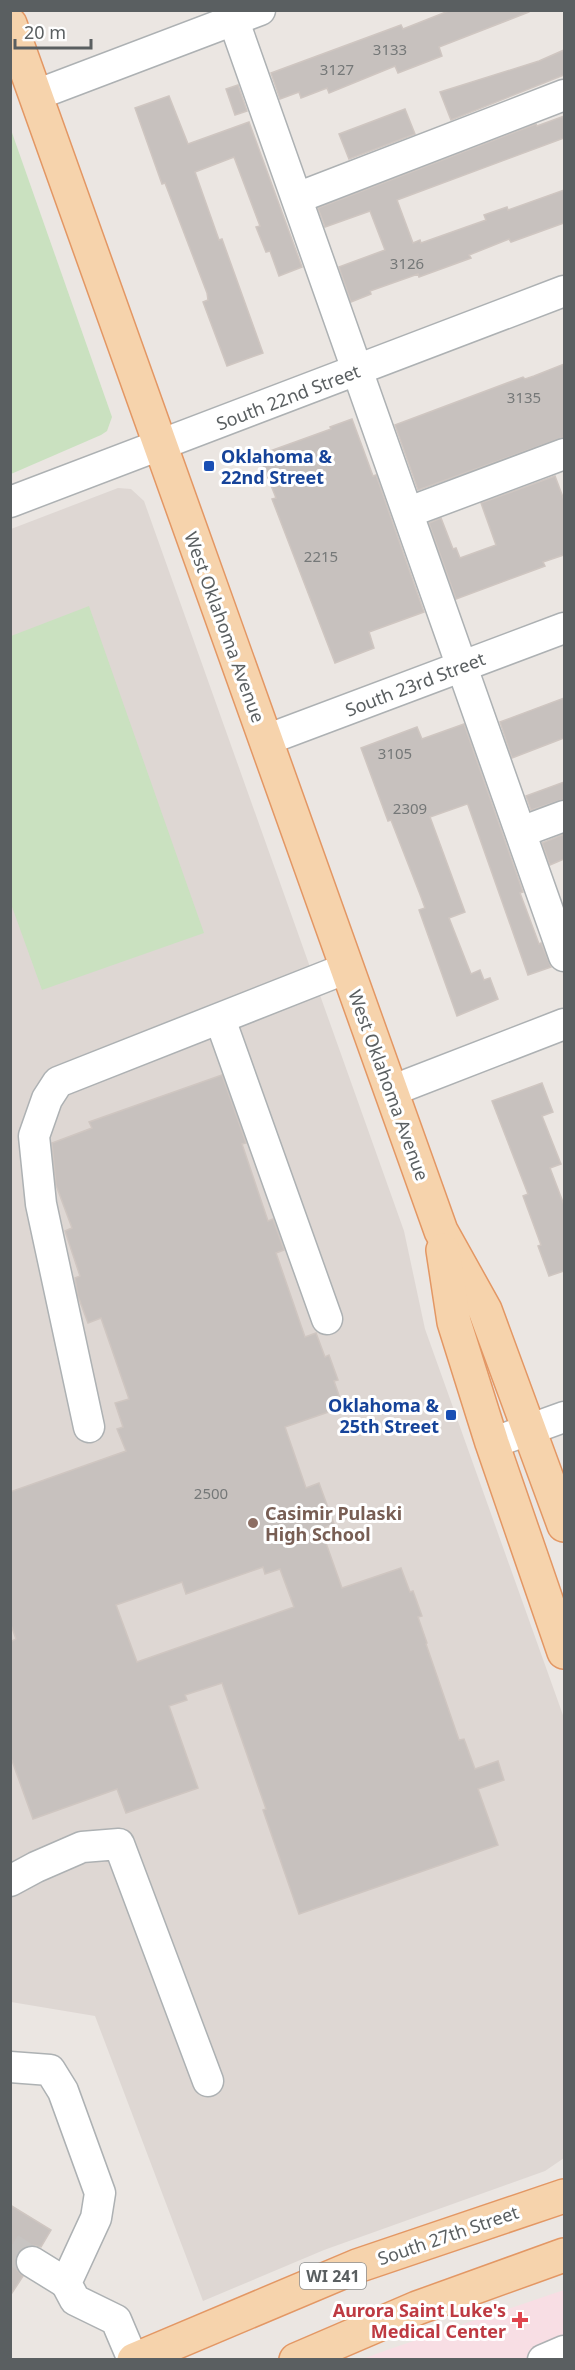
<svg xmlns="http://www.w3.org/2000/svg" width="575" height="2370" font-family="'Noto Sans',sans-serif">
<rect width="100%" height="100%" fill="#ebe6e2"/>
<path fill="#ded7d3" d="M118,488l13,1 13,12 260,730 21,98 139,389v440l-19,13 -221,79 -121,51 -108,-285 -84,-14v-1473z"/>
<path fill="#f8dee4" d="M564,2290v69l-204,1 27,-10z"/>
<g fill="#cae1c0">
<path d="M10,127l102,290 -5,14 -6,4 -90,39z"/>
<path d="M89,606l115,327 -162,57 -31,-86v-268z"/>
</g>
<g fill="#c7c1be" stroke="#cfc6c1" stroke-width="1.5" fill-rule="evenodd">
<path d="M451,10h78v2l-90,35 3,9 -44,17 -3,-7 -66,27 -2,-5 -26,10 -2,-6 -19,7 -9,-26 130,-48 2,4z"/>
<path d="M564,50v25l-113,45 -11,-28 99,-31z"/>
<path d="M238,85l9,26 -12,4 -9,-26z"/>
<path d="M169,96l19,48 61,-22 53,145 -23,9 -9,-25 -4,1 -10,-25 4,-1 -26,-69 -39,15 24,68 3,-1 41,114 -36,13 -24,-64 5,-2 -1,-7 -42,-110 -3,1 -27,-76z"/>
<path d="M405,109l10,25 -66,25 -10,-25z"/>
<path d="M564,116v22l-167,62 16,43 7,-3 1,3 65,-23 -2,-5 23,-8 1,3 56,-20v33l-53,19 -2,-3 -40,16 2,3 -52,19 -1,-3 -48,17 1,3 -20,8 -12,-35 46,-17 -15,-39 -45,16 -7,-19 218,-84 1,2z"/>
<path d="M564,364v73l-146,53 -23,-65 128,-48 2,2 9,-3z"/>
<path d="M352,419l21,57 3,-1 48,137 -55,20 5,16 -39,15 -63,-164 4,-1 -17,-43 72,-26 -1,-2z"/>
<path d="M555,476l9,24v55l-21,7 2,4 -89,33 -27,-76 12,-5 12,31 3,-1 4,10 36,-13 -15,-42z"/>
<path d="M564,698v40l-52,20 -12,-36z"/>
<path d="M464,724l59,168 -3,1 19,51 2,-1 10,24 -23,8 -60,-170 -1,-1 -37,13 35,95 -16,6 22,56 9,-4 4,10 6,-2 8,21 -41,17 -38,-106 6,-2 -4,-11 -30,-77 -3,1 -27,-73 56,-21 5,12z"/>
<path d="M564,782v17l-33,11 -5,-14z"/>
<path d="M564,834v25l-14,6 -8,-22z"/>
<path d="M222,1075l24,68 -4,1 26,77 5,-2 11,31 -8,3 29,84 11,-4 9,24 4,-2 9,25 -4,1 9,26 -58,20 21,61 13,-5 15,41 -13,5 21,59 59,-20 9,24 3,-1 9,25 -4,1 9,26 -1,1 33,96 5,-1 11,30 23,-8 6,19 -26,9 20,56 -199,69 -36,-104 3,-1 -44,-126 -37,12 2,5 -18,6 29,82 -72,25 -9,-24 -84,30 -23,-64v-113l6,-3 -6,-17v-130l116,-41 -9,-22 6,-2 -8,-24 14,-4 -28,-81 -13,5 -10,-27 -3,-18 5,-2 -15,-45 7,-3 -16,-43 -4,-42 40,-15 -3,-6zM263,1567l2,7 15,-5 14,38 -157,55 -21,-57 66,-23 4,12z"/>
<path d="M542,1083l11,29 -11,4 19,48 -11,4 14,37v66l-15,5 -11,-30 3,-1 -18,-49 5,-2 -36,-93z"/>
<path d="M10,2205l41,25 -10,17 -9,-2 -8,2 -7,6 -2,8 2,9 6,6 -13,20z"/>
</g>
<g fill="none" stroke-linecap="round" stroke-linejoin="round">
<path stroke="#c7c4c2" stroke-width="30" stroke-dasharray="30 15" stroke-linecap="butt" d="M10,2248l22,14"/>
<g stroke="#adb1b3" stroke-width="33">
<g id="minor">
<path d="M230,10l334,946"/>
<path d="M36,95l224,-85"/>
<path d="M297,198l267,-103"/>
<path d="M10,502l554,-211"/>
<path d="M409,512l155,-58"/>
<path d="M266,740l298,-112"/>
<path d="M521,832l43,-16"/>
<path d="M220,1019l107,300"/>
<path d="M391,1091l173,-67"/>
<path d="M89,1427l-48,-223 -7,-68 13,-37 11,-17 289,-114"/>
<path d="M492,1443l72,-26"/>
<path d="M10,1881l26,-14 46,-20 37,-3 89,237"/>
<path d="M10,2067l40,3 13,21 37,102 -4,25 -30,65 9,17 41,20 17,40"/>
<path d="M32,2262l34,21"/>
<path d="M543,2360l21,-9"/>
</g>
</g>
<g stroke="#e39764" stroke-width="36">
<g id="major">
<path d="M10,24l431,1207 44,79 79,215"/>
<path d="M443,1250l11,72 38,121 72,209"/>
<path d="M134,2360l223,-94 207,-70"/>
<path d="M296,2360l121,-52 147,-53"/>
</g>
</g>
<use href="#minor" stroke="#fff" stroke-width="30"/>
<use href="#major" stroke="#f6d3ac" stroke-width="33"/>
</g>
<g fill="#1a4fb4" stroke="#fff" stroke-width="2">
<rect x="203" y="460" width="12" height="12" rx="3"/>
<rect x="445" y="1409" width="12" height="12" rx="3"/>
</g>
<circle fill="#8d6e63" stroke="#fff" stroke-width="2" cx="253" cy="1523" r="6"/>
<path fill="#e0444e" stroke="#fff" stroke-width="2" d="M517 2311h6v6h6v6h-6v6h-6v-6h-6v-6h6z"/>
<g text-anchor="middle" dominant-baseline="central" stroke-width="6" stroke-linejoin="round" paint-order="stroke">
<g font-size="15" fill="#757878">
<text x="390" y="49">3133</text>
<text x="337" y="69">3127</text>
<text x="407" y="263">3126</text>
<text x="524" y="397">3135</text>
<text x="321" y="556">2215</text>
<text x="395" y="753">3105</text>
<text x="410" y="808">2309</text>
<text x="211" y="1493">2500</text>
</g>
<rect fill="#fff" stroke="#8c8f90" stroke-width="1.5" x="300" y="2263" width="66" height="26" rx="4.5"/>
<g font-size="16" font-weight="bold" fill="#5a5f61">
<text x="333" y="2276">WI 241</text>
</g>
<g font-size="18" fill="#5a5f61" stroke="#fff">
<text transform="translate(288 397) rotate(-21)">South 22nd Street</text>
<text transform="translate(225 627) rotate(70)">West Oklahoma Avenue</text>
<text transform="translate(415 684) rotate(-21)">South 23rd Street</text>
<text transform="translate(389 1085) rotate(70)">West Oklahoma Avenue</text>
<text transform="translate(448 2235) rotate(-19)">South 27th Street</text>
</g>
<g font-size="18" font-weight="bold" fill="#164399" stroke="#fff" text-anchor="start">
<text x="221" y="456">Oklahoma &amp;<tspan x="221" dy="21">22nd Street</tspan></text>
<text x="439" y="1405" text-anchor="end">Oklahoma &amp;<tspan x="439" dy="21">25th Street</tspan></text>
</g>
<g font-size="18" font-weight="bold" fill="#785e54" stroke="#fff" text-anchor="start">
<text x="265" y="1513">Casimir Pulaski<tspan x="265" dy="21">High School</tspan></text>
</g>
<g font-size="18" font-weight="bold" fill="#be3a42" stroke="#fff" text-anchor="end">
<text x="506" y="2310">Aurora Saint Luke's<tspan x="506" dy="21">Medical Center</tspan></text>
</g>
</g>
<rect width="575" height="2370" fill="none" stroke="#5a5f61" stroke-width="24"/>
<path d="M15 39v9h76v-9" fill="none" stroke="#5a5f61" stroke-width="3"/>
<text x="24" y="39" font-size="18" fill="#5a5f61" stroke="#ffffff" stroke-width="4.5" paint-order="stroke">20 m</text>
</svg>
